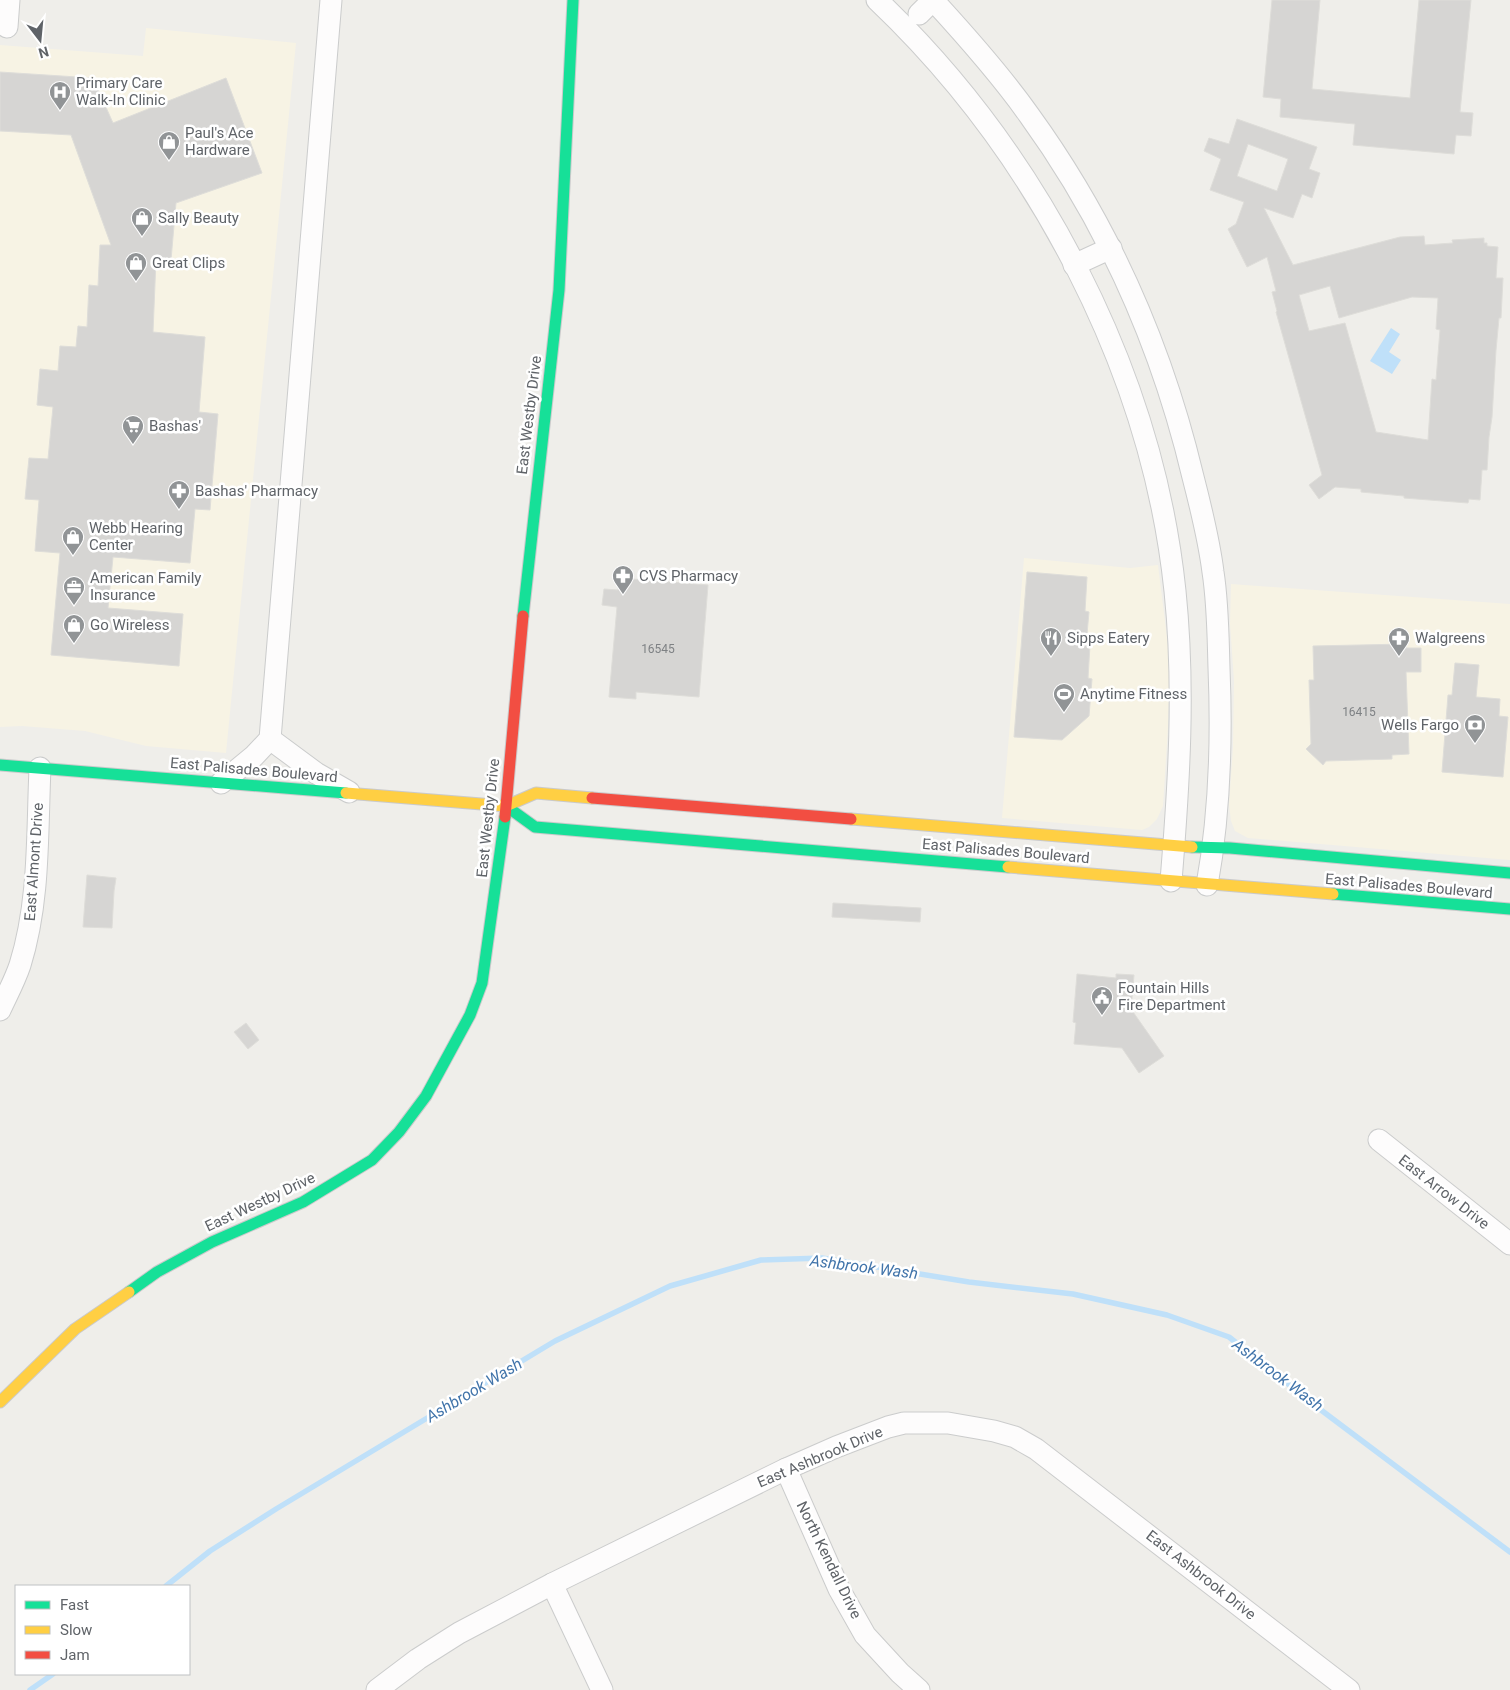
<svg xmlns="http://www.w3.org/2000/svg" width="1510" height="1690" font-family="Roboto,sans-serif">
<rect width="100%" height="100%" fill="#efeeea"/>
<g fill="#f7f3e4">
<path d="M146,28l150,15 -70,710 -80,-7 -61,-15 -63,-5 -22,1v-682l143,11z"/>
<path d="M1024,558l106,10 28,-3 12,97 -2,65 -5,79 -6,13 -8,8 -7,3 -140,-12z"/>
<path d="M1231,584l279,20v256l-262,-22 -13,-7 -4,-10 -2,-16 4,-58 1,-66 -4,-57z"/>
</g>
<path fill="#bfe0f9" d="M1391,328l9,6 -11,18 12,8 -9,14 -22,-13z"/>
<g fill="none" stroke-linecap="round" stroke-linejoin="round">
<g stroke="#bfe0f9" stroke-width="5.5">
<path d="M166,1586l44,-35 66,-42 279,-168 115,-55 91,-26 61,-2 147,24 104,12 94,21 62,22 92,73 189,142"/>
<path d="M30,1690l23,-16"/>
</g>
</g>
<g fill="#d6d5d3" stroke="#deddd9" fill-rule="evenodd">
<path d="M1272,0h48l-8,89 98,9 9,-98h52l-11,112 13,1 -2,23 -15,-1 -2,19 -101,-9 2,-21 -75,-7 1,-18 -18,-2z"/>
<path d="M0,72l93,6 20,45 113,-45 36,95 -86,30 -5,57 -15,-1 -3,73 52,5 -6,75 19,2 -8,96 -15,-1 -5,54 -77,-6 -5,51 75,6 -4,52 -128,-11 9,-102 -25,-2 4,-51 -14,-1 4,-41 19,1 5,-52 -16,-2 3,-36 18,2 2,-25 16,1 2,-21 9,1 2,-42 9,1 2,-41h11l-40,-110 -71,-4z"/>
<path d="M1237,119l80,28 -8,22 11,4 -8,25 -10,-4 -9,24 -29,-10 29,57 107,-28 24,-1 1,9 28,-2 -1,-3 32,-2v5h3v3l11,1 -2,31h7l-2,40h-2l-3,32 -4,67 -3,20 -2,33h-5l-2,30 -11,-1 -1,4 -64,-5v-2l-43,-4v-3l-26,-2 -16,12 -10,-14 13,-10 -46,-163 1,-1 -5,-19 4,-1 -9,-34 -20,10 -19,-38 8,-5 8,-22 -34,-12 11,-31 -17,-8 5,-13 20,6zM1248,144l40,15 -11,32 -40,-15zM1330,286l9,32 73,-21 26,1 -2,31 4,1 -4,50 -4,-1 -4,61 -52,-8 -31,-109 -36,8 -10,-36z"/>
<path d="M1027,572l60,5 -2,34 4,1 -3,33h4l-2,33 4,1 -3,37 -27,24 -48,-3z"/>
<path d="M619,578l89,7 -9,112 -63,-5v7l-27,-2 8,-90 -15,-2 2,-16 14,1z"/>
<path d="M1406,644v4h15v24h-15l3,82 -17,1v4l-66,2 -3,4 -17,-16 5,-5 -2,-64h5l-1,-34z"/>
<path d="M1455,663l24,2 -3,32 24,2 -1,17 9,1 -5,60 -61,-5 6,-77h4z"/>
<path d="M87,875l29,3 -2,13 -2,37 -29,-1z"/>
<path d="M833,903l88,5 -1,14 -88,-5z"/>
<path d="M1077,974l39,4v-4l18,1 -3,34 33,47 -25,17 -17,-25 -48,-4 2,-21 -3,-1z"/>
<path d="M246,1023l13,17 -11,9 -14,-17z"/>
</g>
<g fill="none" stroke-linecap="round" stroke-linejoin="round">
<g stroke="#cbcccc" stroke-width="23">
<g id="street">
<path d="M877,0c160,152 275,370 298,591 10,97 4,193 -4,290"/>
<path d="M933,0c34,37 67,74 96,115 79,109 133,232 164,362 8,31 16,63 20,95 5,32 5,64 6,96 3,73 1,145 -12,217"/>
<path d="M919,14l14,-14"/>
<path d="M7,27l2,-27"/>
<path d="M1074,265l37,-17"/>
<path d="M270,739l46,34 33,19"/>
<path d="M221,783l33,-27 16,-17 61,-739"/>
<path d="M0,1010c7,-15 15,-30 20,-45 20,-64 17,-132 20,-197"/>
<path d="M1379,1140l131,104"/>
<path d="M786,1469l53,120 26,46 35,38 19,17"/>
<path d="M552,1584l50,106"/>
<path d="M377,1690l41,-31 41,-26 93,-49 234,-115 50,-22 52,-20 16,-4h44l46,8 21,6 21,12 313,241"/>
</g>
</g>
<g stroke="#cacacb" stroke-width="13">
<g id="fast">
<path d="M523,616l36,-326 14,-290"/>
<path d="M0,765l346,28"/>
<path d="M506,806l29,21 473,40"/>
<path d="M1192,847l38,1 280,25"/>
<path d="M1333,894l177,15"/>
<path d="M129,1292l28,-20 55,-30 91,-40 69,-42 27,-28 27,-36 44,-81 12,-32 23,-166"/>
</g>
</g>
<g stroke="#cacacb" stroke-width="13">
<g id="slow">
<path d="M346,793l160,13 30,-13 56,5"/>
<path d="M851,819l341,28"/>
<path d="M1008,867l325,27"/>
<path d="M0,1402l75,-73 54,-37"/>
</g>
</g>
<g stroke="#cacacb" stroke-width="13">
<g id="jam">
<path d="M592,798l259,21"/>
<path d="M505,817l18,-201"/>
</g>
</g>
<use href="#street" stroke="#fdfcfc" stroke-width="21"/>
<use href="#fast" stroke="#16e098" stroke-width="11"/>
<use href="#slow" stroke="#ffcf43" stroke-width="11"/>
<use href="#jam" stroke="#f24e42" stroke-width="11"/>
</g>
<defs>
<g id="hospital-pin" transform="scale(1.125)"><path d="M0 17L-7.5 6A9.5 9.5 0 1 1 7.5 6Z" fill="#919496" stroke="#fff"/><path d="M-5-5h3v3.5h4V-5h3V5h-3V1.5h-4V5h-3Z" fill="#fff"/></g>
<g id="shop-pin" transform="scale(1.125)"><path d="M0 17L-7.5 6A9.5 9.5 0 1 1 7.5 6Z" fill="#919496" stroke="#fff"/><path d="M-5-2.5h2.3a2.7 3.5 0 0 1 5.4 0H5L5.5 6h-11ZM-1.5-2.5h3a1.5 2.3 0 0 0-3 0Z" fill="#fff"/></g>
<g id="supermarket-pin" transform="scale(1.125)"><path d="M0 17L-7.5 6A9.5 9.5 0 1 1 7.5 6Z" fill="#919496" stroke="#fff"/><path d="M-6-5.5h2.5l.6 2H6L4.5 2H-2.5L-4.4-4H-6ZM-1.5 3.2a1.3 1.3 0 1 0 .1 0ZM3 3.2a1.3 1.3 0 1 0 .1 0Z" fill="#fff"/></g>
<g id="pharmacy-pin" transform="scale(1.125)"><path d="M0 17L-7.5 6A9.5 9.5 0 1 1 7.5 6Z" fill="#919496" stroke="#fff"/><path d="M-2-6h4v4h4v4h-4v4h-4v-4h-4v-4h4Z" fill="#fff"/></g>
<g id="office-pin" transform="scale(1.125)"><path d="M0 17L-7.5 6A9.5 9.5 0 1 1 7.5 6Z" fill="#919496" stroke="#fff"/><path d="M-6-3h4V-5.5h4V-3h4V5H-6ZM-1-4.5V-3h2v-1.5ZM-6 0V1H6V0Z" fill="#fff"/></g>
<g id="restaurant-pin" transform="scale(1.125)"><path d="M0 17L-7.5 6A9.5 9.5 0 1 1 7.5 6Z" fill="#919496" stroke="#fff"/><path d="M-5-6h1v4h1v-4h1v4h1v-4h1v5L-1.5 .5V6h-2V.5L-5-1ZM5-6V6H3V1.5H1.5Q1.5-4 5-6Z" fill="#fff"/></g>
<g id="stadium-pin" transform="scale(1.125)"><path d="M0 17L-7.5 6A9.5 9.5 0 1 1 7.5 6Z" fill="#919496" stroke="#fff"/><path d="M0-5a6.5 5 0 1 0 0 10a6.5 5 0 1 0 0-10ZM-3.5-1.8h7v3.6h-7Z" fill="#fff"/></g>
<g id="bank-pin" transform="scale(1.125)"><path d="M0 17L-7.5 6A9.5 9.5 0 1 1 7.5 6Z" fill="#919496" stroke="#fff"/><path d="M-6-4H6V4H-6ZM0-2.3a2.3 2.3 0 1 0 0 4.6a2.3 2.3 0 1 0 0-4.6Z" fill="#fff"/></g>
<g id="civic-pin" transform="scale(1.125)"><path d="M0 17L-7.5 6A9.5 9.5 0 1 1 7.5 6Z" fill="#919496" stroke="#fff"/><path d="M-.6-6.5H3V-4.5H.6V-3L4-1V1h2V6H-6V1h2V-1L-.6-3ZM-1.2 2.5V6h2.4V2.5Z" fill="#fff"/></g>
</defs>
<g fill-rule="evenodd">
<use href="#hospital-pin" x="60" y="92"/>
<use href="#shop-pin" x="169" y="142"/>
<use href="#shop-pin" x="142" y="218"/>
<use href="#shop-pin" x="136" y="263"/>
<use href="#supermarket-pin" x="133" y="426"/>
<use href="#pharmacy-pin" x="179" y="491"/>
<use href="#shop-pin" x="73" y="537"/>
<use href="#pharmacy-pin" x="623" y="576"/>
<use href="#office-pin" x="74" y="587"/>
<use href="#shop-pin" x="74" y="625"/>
<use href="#restaurant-pin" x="1051" y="638"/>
<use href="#pharmacy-pin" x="1399" y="638"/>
<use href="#stadium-pin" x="1064" y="694"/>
<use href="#bank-pin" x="1475" y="725"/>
<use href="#civic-pin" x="1102" y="997"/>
</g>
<g text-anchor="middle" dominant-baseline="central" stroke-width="5" stroke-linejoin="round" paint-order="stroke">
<g font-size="12" fill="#7e8184">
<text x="658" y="649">16545</text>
<text x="1359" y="712">16415</text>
</g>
<g font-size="15" fill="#5f6368" stroke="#fff" text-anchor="start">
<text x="76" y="83">Primary Care<tspan x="76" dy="17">Walk-In Clinic</tspan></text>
<text x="185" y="133">Paul's Ace<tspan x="185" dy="17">Hardware</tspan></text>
<text x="158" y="218">Sally Beauty</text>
<text x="152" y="263">Great Clips</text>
<text x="149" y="426">Bashas'</text>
<text x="195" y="491">Bashas' Pharmacy</text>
<text x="89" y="528">Webb Hearing<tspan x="89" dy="17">Center</tspan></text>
<text x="639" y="576">CVS Pharmacy</text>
<text x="90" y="578">American Family<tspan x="90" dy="17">Insurance</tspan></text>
<text x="90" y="625">Go Wireless</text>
<text x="1067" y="638">Sipps Eatery</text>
<text x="1415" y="638">Walgreens</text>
<text x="1080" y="694">Anytime Fitness</text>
<text x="1459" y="725" text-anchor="end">Wells Fargo</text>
<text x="1118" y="988">Fountain Hills<tspan x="1118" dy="17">Fire Department</tspan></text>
</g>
<g font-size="15" fill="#5f6368" stroke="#fff">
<text transform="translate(529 415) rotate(-83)">East Westby Drive</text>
<text transform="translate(254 770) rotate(5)">East Palisades Boulevard</text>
<text transform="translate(488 818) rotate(-84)">East Westby Drive</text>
<text transform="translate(1006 851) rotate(5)">East Palisades Boulevard</text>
<text transform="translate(34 862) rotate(-86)">East Almont Drive</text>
<text transform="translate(1409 886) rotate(5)">East Palisades Boulevard</text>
<text transform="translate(1444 1192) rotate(38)">East Arrow Drive</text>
<text transform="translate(260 1202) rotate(-25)">East Westby Drive</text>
<text transform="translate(820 1457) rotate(-23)">East Ashbrook Drive</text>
<text transform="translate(829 1560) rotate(64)">North Kendall Drive</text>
<text transform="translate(1201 1575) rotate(38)">East Ashbrook Drive</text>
</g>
<g font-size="16" font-style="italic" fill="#4174aa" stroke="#fff">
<text transform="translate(864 1267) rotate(7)">Ashbrook Wash</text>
<text transform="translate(1278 1375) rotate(37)">Ashbrook Wash</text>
<text transform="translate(474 1390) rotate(-31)">Ashbrook Wash</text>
</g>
</g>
<rect x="15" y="1585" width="175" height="90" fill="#ffffff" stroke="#bfc1c3"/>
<rect x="25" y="1601" width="25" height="8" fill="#16e098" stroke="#bfc1c3"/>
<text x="60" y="1610" font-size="15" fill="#5f6368">Fast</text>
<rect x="25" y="1626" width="25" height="8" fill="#ffcf43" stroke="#bfc1c3"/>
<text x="60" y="1635" font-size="15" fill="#5f6368">Slow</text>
<rect x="25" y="1651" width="25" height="8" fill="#f24e42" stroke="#bfc1c3"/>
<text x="60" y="1660" font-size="15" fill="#5f6368">Jam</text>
<g transform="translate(40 40) rotate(164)" stroke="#ffffff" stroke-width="4" paint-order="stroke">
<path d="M0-4L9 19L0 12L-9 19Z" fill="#5f6368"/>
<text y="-8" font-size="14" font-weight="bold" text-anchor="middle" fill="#5f6368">N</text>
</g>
</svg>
